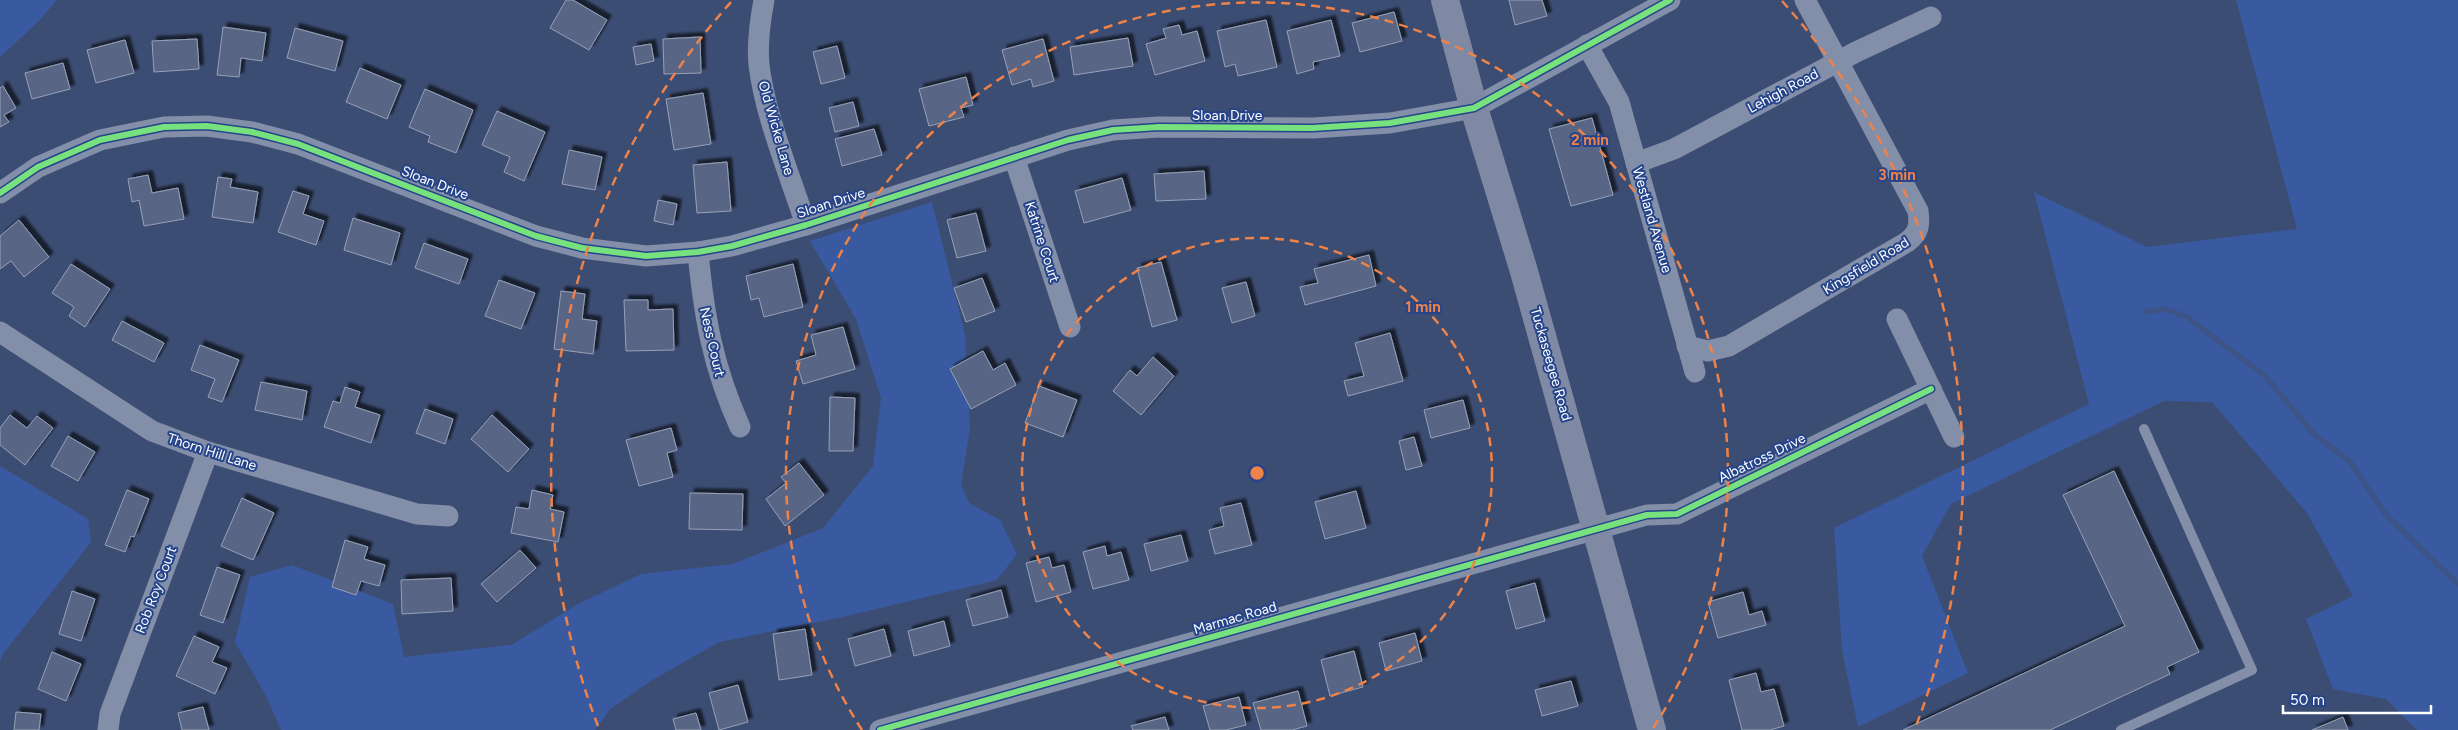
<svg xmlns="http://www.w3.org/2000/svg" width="2458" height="730" font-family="Figtree,sans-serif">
<defs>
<filter id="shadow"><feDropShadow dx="4.5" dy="-4.5" stdDeviation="1" flood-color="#0009"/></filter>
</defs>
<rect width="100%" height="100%" fill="#3c4d73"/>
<g fill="#395aa0">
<path d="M0,0h57l-18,21 -39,36z"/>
<path d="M2236,0h222v730h-41l-31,-31 -53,-10 -27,-70 47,-23 -46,-83 -95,-111 -48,-1 -213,103 -29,52 46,117 -110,54 -16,-77 -8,-122 255,-124 -55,-212 113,55 150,-18z"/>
<path d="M932,202l33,133 5,93 -9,56 8,19 31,17 17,34 -20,26 -154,37 -124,25 -68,39 -41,28 -15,21h-314l-15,-34 -31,-54 15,-65 42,-12 101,39 11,53 107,-12 69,-42 61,-29 92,-10 90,-36 50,-62 8,-68 -25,-79 -46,-78z"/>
<path d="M0,466l88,53 3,23 -88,112 -3,8z"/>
</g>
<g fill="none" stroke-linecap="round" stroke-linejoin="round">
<path stroke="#3e5486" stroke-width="5.5" d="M2145,312l21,-3 21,8 77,58 50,59 36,28 36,53 72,69"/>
</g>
<g fill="#586584" stroke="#97a1b6" filter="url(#shadow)">
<path d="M566,0h7l34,20 -18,30 -39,-22z"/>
<path d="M1509,0h33l5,16 -32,9z"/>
<path d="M1394,12l8,29 -42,11 -8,-29z"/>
<path d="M1266,20l11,47 -39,9 -3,-12 -10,3 -8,-36z"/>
<path d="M1331,20l9,36 -27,6 1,7 -17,5 -10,-43z"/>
<path d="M1179,25l3,10 15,-4 8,30 -50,14 -9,-31 20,-6 -3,-9z"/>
<path d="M223,27l43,6 -4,28 -21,-3 -2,19 -22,-2z"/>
<path d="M295,28l48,13 -8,30 -48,-13z"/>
<path d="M700,37l1,36 -37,1 -1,-35z"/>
<path d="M1128,38l5,28 -59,9 -4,-28z"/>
<path d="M197,39l2,30 -45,3 -2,-31z"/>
<path d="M1043,39l11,42 -21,6 -2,-8 -19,6 -10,-35z"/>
<path d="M125,40l9,33 -38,10 -9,-33z"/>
<path d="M651,44l3,17 -18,4 -3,-18z"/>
<path d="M837,46l8,32 -24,6 -8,-32z"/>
<path d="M63,63l7,26 -38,10 -7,-26z"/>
<path d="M360,68l41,17 -14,34 -41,-17z"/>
<path d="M966,77l7,28 -12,3 3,9 -35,9 -10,-37z"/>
<path d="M3,86l13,22 -12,7 5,7 -9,5v-39z"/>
<path d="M425,89l48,21 -17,43 -28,-11 2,-6 -21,-9z"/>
<path d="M703,93l8,51 -37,6 -8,-51z"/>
<path d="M853,102l6,24 -24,6 -6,-24z"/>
<path d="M497,111l48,21 -21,49 -20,-9 6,-15 -28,-12z"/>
<path d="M1592,118l21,77 -42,11 -22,-77z"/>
<path d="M874,129l8,26 -40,11 -7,-27z"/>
<path d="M569,150l33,7 -7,33 -33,-6z"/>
<path d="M727,162l4,49 -34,2 -4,-48z"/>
<path d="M1204,171l2,28 -50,2 -2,-27z"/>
<path d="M148,175l4,18 26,-5 6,31 -40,7 -5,-26 -7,2 -4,-23z"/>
<path d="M218,177l14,2 -2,8 28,5 -5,31 -41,-6z"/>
<path d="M1122,178l9,32 -47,13 -9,-32z"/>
<path d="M293,191l16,5 -6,18 21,7 -8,24 -38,-13z"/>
<path d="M658,200l19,4 -4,21 -19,-4z"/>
<path d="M976,213l10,38 -29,7 -10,-38z"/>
<path d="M353,218l47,15 -9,32 -47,-15z"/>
<path d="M19,220l30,37 -25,20 -13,-16 -11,8v-33z"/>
<path d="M424,243l44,16 -9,25 -44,-16z"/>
<path d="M1369,255l7,31 -71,19 -5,-18 18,-4 -4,-14z"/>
<path d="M1161,262l16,58 -25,7 -15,-59z"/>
<path d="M71,264l39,25 -25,38 -16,-11 5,-9 -22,-14z"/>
<path d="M793,264l10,43 -39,10 -5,-19 -8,2 -5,-24z"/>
<path d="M982,278l13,33 -29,11 -12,-34z"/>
<path d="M499,280l36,13 -14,36 -36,-13z"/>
<path d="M1246,282l9,34 -23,7 -10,-35z"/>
<path d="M561,291l24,3 -3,25 15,2 -4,33 -39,-5z"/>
<path d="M624,300h24v10l25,-1 1,41 -48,1z"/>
<path d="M122,321l42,22 -10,19 -42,-22z"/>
<path d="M843,327l12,42 -52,15 -7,-23 20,-6 -5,-20z"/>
<path d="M1390,333l13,48 -55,15 -4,-15 20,-5 -9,-33z"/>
<path d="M200,345l39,15 -17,42 -14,-5 7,-18 -24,-9z"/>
<path d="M983,351l10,19 12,-7 11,22 -45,24 -21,-40z"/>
<path d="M1153,357l21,19 -33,39 -28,-24 17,-21 7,6z"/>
<path d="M261,382l46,9 -5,29 -47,-10z"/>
<path d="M1039,386l38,14 -14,37 -38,-14z"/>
<path d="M345,387l15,5 -5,15 25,8 -9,28 -47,-16 9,-26 7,2z"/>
<path d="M830,397l25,1 -2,53h-24z"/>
<path d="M1463,400l7,28 -39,10 -7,-28z"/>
<path d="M425,409l28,10 -8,25 -29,-11z"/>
<path d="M10,415l17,13 10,-12 16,12 -28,37 -25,-20v-17z"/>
<path d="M492,415l37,34 -21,23 -37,-33z"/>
<path d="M671,428l6,22 -10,3 6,24 -34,9 -13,-46z"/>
<path d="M68,436l27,16 -17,29 -27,-15z"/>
<path d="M1414,437l8,29 -16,4 -7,-29z"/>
<path d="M799,463l25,32 -39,31 -19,-27 20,-16 -5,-6z"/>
<path d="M2114,471l85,181 -32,15 3,7 -120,56h-147l222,-104 -62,-131z"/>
<path d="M127,490l22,9 -15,38 -3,-1 -6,16 -20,-7z"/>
<path d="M532,490l21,5 -3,14 14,3 -6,30 -47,-9 5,-26 13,2z"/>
<path d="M1356,491l10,37 -41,11 -10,-37z"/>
<path d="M690,493l53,1 -1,36 -53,-1z"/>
<path d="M242,498l32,15 -21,47 -32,-14z"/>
<path d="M1241,503l11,42 -37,9 -6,-24 15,-4 -4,-18z"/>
<path d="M1181,535l7,26 -37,10 -7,-27z"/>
<path d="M345,540l23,7 -4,12 21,6 -6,21 -18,-5 -5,14 -24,-8z"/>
<path d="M1105,546l2,10 14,-4 8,28 -36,9 -10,-37z"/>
<path d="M520,550l16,18 -39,34 -16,-18z"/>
<path d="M1049,557l3,11 12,-3 7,27 -35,10 -10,-39z"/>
<path d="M217,567l23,8 -17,48 -23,-8z"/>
<path d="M451,578l2,33 -51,3 -1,-34z"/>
<path d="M1535,583l10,38 -29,8 -10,-38z"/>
<path d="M1001,590l7,27 -35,9 -7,-26z"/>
<path d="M72,591l23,8 -14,42 -22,-7z"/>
<path d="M1743,592l6,23 13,-4 4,14 -48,13 -10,-36z"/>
<path d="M944,621l6,25 -36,10 -6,-25z"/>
<path d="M805,629l7,46 -33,5 -6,-46z"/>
<path d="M884,629l7,27 -36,10 -7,-27z"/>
<path d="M1415,633l7,28 -36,10 -7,-28z"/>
<path d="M194,636l25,11 -7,15 15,6 -12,26 -39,-18z"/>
<path d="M1354,651l9,36 -33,9 -9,-36z"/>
<path d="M52,652l29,12 -15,37 -28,-12z"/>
<path d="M1756,673l5,19 13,-3 10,37 -14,4h-28l-13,-50z"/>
<path d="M1571,681l7,25 -36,10 -7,-26z"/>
<path d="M738,685l10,37 -29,8 -10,-37z"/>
<path d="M1298,691l9,35 -15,4h-31l-8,-27z"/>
<path d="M1239,697l7,28 -20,5h-16l-7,-24z"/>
<path d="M203,707l6,23h-27l-4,-17z"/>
<path d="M16,712l25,2 -2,16h-25z"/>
<path d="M696,713l5,17h-25l-3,-11z"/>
<path d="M1165,717l4,13h-36l-2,-4z"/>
<path d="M2343,717l5,13h-36z"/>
</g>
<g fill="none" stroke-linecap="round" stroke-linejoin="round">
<path stroke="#838ea8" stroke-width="10" d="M2121,730l131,-60 -108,-241"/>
<g stroke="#838ea8" stroke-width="21">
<path d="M764,0c-4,21 -7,44 -5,65 6,51 31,110 47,160"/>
<path d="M1587,45l32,57 76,270"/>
<path d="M1014,157l56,170"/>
<path d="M1636,163l38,-14 182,-97 75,-35"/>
<path d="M0,193l38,-26 62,-27 64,-13 43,-1 45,6 46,12 238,92 46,12 64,8 52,-4 34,-6 74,-21 262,-85 45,-10 46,-3 154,1 77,-5 84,-15 196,-108"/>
<path d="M698,252c6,65 15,115 42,175"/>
<path d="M1897,319l57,118"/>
<path d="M0,332l152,99 56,21 209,62 31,2"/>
<path d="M1687,346l21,5 21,-5 178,-104c12,-9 13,-17 11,-31l-113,-211"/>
<path d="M108,730l2,-16 98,-262"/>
<path d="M880,730l749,-210 18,-5 30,-1 254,-125"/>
</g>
<path stroke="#7f89a4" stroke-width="28" d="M1445,0l29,108 49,160 129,462"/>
<g stroke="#25448a" stroke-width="9">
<g id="cycleway">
<path d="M0,193l38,-26 62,-27 64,-13 43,-1 45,6 46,12 238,92 46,12 64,8 52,-4 34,-6 74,-21 262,-85 45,-10 46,-3 154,1 77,-5 84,-15 196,-108"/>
<path d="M880,730l749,-210 18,-5 30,-1 254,-125"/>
</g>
</g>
<use href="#cycleway" stroke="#77e17e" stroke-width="6"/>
</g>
<g fill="none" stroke="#ee8249" stroke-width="2.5" stroke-dasharray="9 6">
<circle cx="1257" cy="473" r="235"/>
<path d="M862 730A471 471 0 1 1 1652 730"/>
<path d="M598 726A706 706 0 0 1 732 1M1782 1A706 706 0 0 1 1916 726"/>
</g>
<g text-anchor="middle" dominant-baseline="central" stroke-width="4" stroke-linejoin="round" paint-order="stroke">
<g font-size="14" fill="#fff" stroke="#25448a">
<text transform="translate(1783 91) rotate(-28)">Lehigh Road</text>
<text x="1227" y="115">Sloan Drive</text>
<text transform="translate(776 128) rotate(74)">Old Wicke Lane</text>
<text transform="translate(435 183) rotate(21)">Sloan Drive</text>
<text transform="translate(831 203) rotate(-18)">Sloan Drive</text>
<text transform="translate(1652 220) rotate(74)">Westland Avenue</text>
<text transform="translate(1042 242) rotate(72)">Katrine Court</text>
<text transform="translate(1866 266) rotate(-31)">Kingsfield Road</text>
<text transform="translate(712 342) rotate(77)">Ness Court</text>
<text transform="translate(1551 364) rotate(74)">Tuckaseegee Road</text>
<text transform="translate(212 452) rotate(18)">Thorn Hill Lane</text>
<text transform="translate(1762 458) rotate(-26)">Albatross Drive</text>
<text transform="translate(156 590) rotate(-69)">Rob Roy Court</text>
<text transform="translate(1235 618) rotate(-16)">Marmac Road</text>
</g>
</g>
<circle cx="1257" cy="473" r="8" fill="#ee8249" stroke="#25448a" stroke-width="2.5"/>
<g font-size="15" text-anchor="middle" font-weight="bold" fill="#ee8249" stroke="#25448a" stroke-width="4" stroke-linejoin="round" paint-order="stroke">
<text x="1590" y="145">2 min</text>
<text x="1897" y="180">3 min</text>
<text x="1423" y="312">1 min</text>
</g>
<path d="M2283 705v8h148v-8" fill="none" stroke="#ffffff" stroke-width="2.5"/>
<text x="2290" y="705" font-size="15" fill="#ffffff" stroke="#25448a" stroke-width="4" paint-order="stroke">50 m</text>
</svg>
